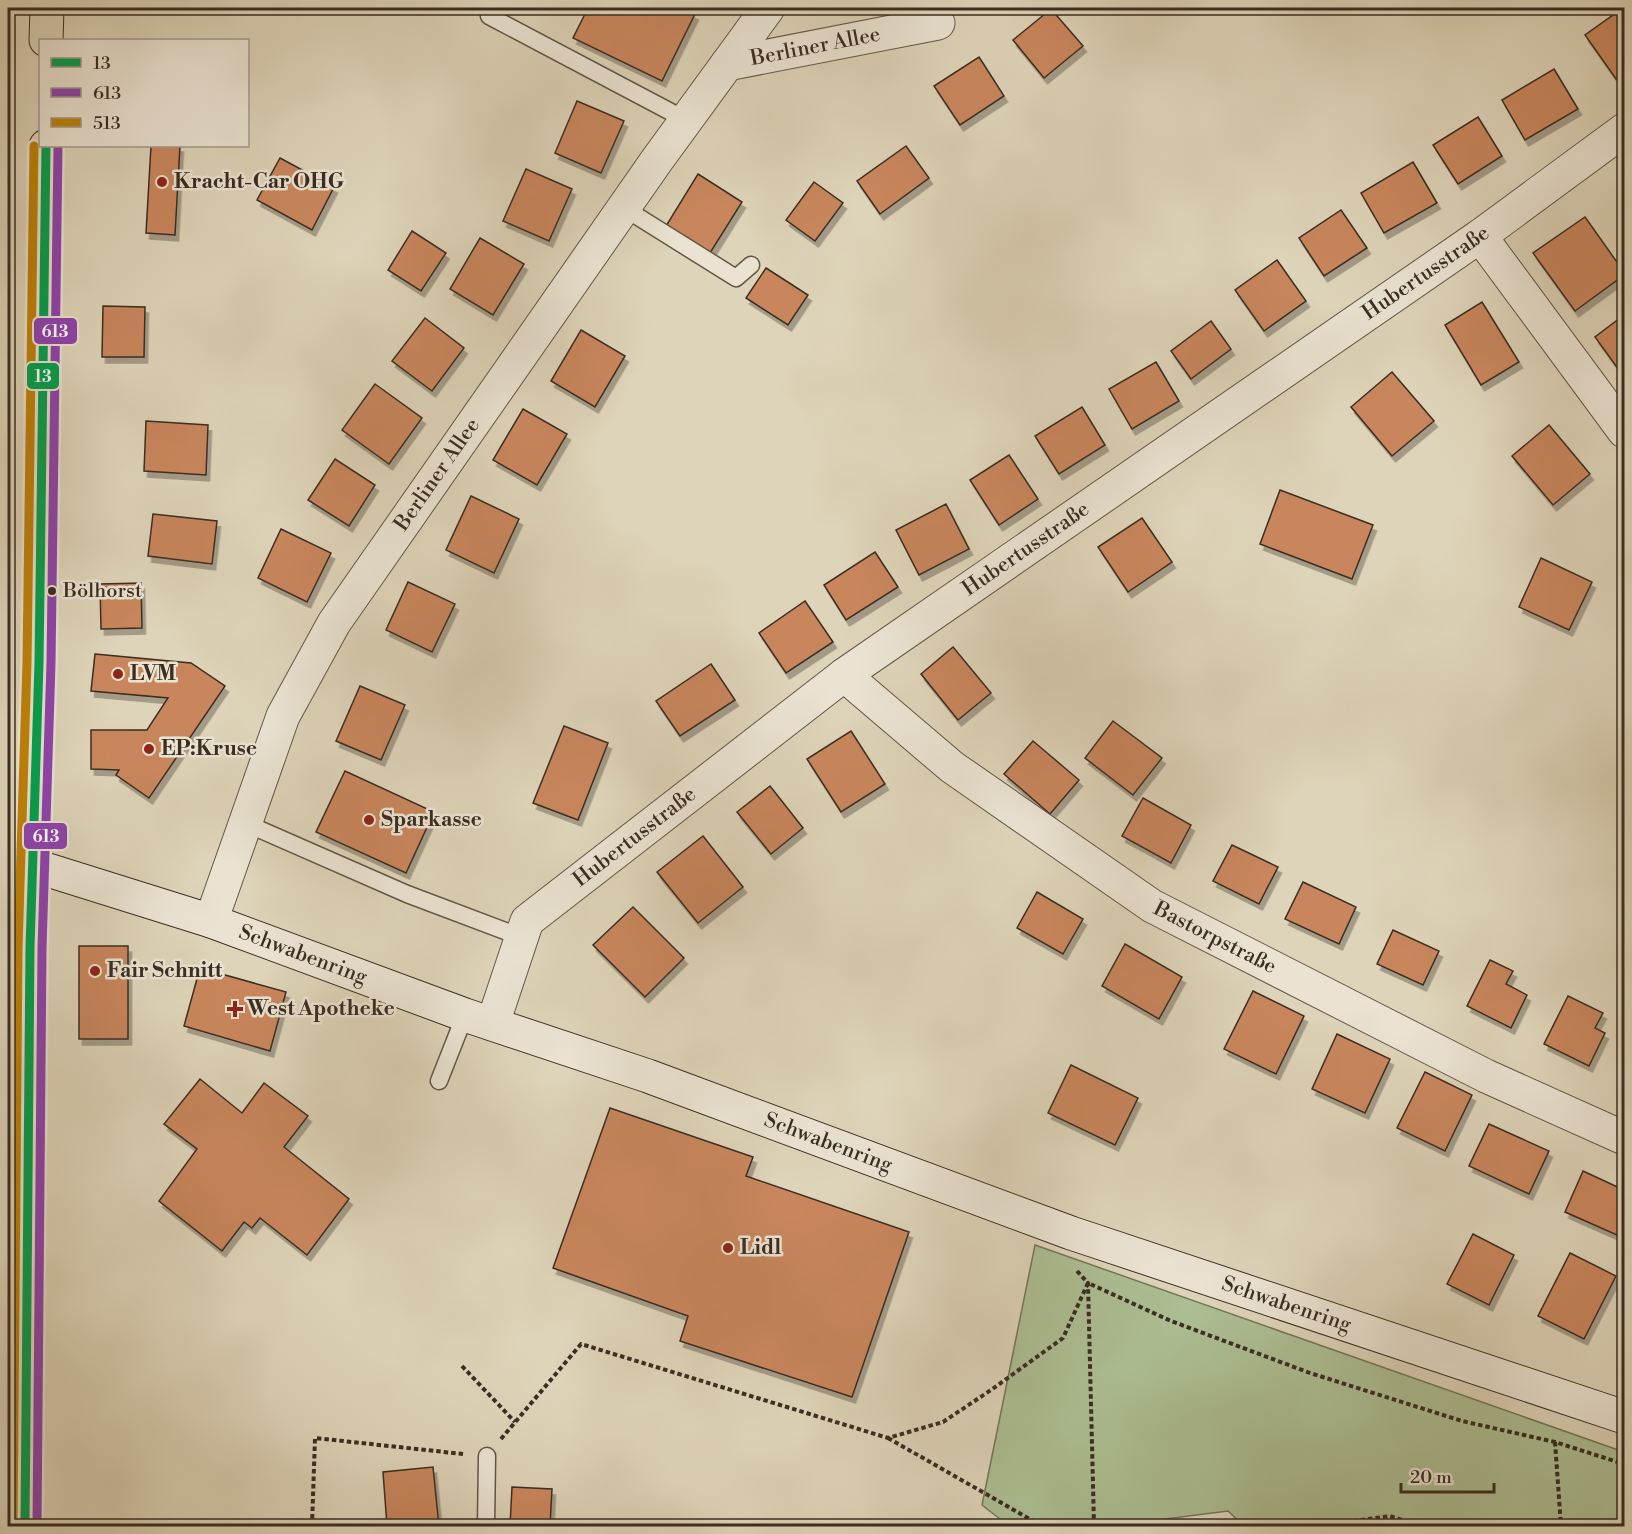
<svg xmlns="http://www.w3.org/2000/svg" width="1632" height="1534" font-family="'Libre Bodoni',serif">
<defs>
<filter id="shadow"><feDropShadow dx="3.5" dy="6" stdDeviation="0" flood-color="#0004"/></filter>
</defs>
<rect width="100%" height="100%" fill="#ded4b9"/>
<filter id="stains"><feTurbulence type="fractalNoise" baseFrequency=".00333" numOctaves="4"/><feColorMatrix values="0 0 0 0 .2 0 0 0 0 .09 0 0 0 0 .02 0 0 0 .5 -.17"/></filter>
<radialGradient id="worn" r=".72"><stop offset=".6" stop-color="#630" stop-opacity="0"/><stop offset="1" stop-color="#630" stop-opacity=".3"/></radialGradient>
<path fill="#acbe93" stroke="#73765a" stroke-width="1.5" d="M1035,1245l589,207v74h-380l-16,-15 -118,15h-101l-27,-21z"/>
<g fill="#c9865d" stroke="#3a2d22" stroke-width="1.5" filter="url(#shadow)">
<path d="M588,8h94l13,6 -33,67 -89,-43z"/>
<path d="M1623,8h1v65l-8,6 -31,-44z"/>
<path d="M1051,9l32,37 -39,32 -31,-38z"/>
<path d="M979,57l25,39 -44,29 -26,-39z"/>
<path d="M1554,69l24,40 -53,31 -23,-40z"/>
<path d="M577,101l47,20 -23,52 -46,-20z"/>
<path d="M1478,117l24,39 -44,28 -25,-39z"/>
<path d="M151,146h29l-5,89 -29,-2z"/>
<path d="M906,146l23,32 -49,36 -23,-33z"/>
<path d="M280,158l54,29 -22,43 -55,-30z"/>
<path d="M1413,162l24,41 -53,30 -23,-40z"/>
<path d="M526,169l46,20 -23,52 -46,-20z"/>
<path d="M698,174l44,28 -32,51 -44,-27z"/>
<path d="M814,182l29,21 -28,38 -29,-21z"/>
<path d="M1341,210l26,38 -43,28 -25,-38z"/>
<path d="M1585,217l39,55v3l-49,36 -42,-58z"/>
<path d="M412,231l34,22 -25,38 -33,-21z"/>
<path d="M480,238l44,26 -31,51 -43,-26z"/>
<path d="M1277,260l29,41 -42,30 -29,-41z"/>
<path d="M766,268l42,27 -20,30 -42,-27z"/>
<path d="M1482,302l37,60 -38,23 -36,-60z"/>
<path d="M103,306l42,1 -1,50h-42z"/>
<path d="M1624,315v62l-29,-40z"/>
<path d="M425,318l39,30 -32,43 -40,-30z"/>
<path d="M1211,321l20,28 -40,30 -20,-28z"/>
<path d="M581,330l44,26 -30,51 -44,-26z"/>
<path d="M1156,362l23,39 -47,28 -23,-40z"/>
<path d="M1392,372l42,49 -42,35 -41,-49z"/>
<path d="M375,384l47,34 -33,46 -47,-34z"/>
<path d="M1082,407l23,38 -46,29 -24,-38z"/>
<path d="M523,409l44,25 -30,51 -44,-25z"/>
<path d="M146,421l62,4 -2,50 -62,-4z"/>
<path d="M1549,425l41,49 -37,31 -41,-49z"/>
<path d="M1009,455l29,44 -39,26 -29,-45z"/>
<path d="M335,459l40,26 -26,41 -41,-26z"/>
<path d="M1280,490l93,35 -21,54 -92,-35z"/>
<path d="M471,496l48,23 -25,54 -48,-23z"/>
<path d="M946,504l23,45 -50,26 -23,-45z"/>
<path d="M153,514l64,7 -5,43 -64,-8z"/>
<path d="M1142,518l30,44 -44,30 -30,-45z"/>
<path d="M281,529l50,24 -24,49 -49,-24z"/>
<path d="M875,552l23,35 -52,33 -22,-35z"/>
<path d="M1541,558l51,24 -23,48 -50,-23z"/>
<path d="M408,582l47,22 -23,48 -46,-22z"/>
<path d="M141,583l1,45 -41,1 -1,-45z"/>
<path d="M805,601l28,41 -47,31 -27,-40z"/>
<path d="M953,647l38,46 -33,27 -37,-46z"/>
<path d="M95,654l96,9 34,23 -76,112 -33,-23 3,-5 -28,-1v-39h56l21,-32 -77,-7z"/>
<path d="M711,664l24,36 -55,36 -24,-35z"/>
<path d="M360,686l45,19 -24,55 -45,-19z"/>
<path d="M1113,721l49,37 -29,37 -48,-37z"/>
<path d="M564,726l44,17 -30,77 -45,-17z"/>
<path d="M851,731l34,53 -44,28 -34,-53z"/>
<path d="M1033,741l46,39 -29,34 -46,-40z"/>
<path d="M345,771l89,41 -28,61 -90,-41z"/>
<path d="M770,786l33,42 -32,26 -34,-42z"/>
<path d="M1143,798l48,27 -20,38 -49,-27z"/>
<path d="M703,836l40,51 -45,36 -41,-51z"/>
<path d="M1232,845l46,22 -19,37 -46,-23z"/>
<path d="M1303,882l53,25 -17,37 -54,-25z"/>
<path d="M1037,892l46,27 -20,35 -46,-26z"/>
<path d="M633,907l51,51 -39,39 -52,-52z"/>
<path d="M1393,930l46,21 -16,34 -46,-21z"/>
<path d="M1125,944l57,33 -23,42 -57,-33z"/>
<rect x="79" y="946" width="49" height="93"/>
<path d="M1490,960l23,11 -7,13 21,11 -16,33 -44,-22z"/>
<path d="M200,968l86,24 -16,59 -86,-25z"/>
<path d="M1253,991l51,25 -28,58 -52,-25z"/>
<path d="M1568,996l35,17 -8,15 10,5 -16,33 -45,-22z"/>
<path d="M1337,1034l53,25 -25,54 -53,-24z"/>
<path d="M1071,1065l67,33 -23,47 -67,-32z"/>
<path d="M1425,1072l47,23 -27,56 -48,-23z"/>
<path d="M200,1079l42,34 22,-30 44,33 -24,31 65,52 -42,56 -47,-37 -8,10 -8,-6 -22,29 -63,-50 38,-52 -33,-25z"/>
<path d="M610,1108l143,49 -7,19 163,56 -57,165 -172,-56 8,-25 -135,-48z"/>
<path d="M1489,1124l60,27 -20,43 -60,-28z"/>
<path d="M1583,1171l41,19v28l-7,17 -52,-23z"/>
<path d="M1473,1234l41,21 -25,50 -42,-21z"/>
<path d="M1570,1253l46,23 -32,63 -46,-23z"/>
<path d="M433,1467l6,59h-52l-4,-54z"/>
<path d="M512,1487l40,2 -2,37h-40z"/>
</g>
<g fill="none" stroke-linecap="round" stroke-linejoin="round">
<g stroke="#635748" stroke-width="19">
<g id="lane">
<path d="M489,16l197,104"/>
<path d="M624,208l112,70 15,-13"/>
<path d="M245,823l162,71 114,43"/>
<path d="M439,1081l26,-66"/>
<path d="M486,1526l1,-70"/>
</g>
</g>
<g stroke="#635748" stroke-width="35">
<g id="street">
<path id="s1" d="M727,64l211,-41"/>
<path d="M1480,236l144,195"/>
<path id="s2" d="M844,675l108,92 200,139 334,170 138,62"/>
<path id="s3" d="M211,921l72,-205 51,-93 323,-463 111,-152"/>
<path id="s4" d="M493,1023l34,-102 317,-246 636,-439 144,-106"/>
</g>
</g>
<g stroke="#3a2d22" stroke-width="35">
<g id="secondary">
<path id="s5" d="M8,848l24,17 179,56 254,94 183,61 423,157 553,184"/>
</g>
</g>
<g stroke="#3a2d22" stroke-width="35">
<g id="primary">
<path d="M46,40l1,-32"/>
<path d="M25,1526l3,-234 2,-344 9,-285 7,-517"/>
</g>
</g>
<g stroke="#3a2d22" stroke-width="4" stroke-dasharray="4.5 3" stroke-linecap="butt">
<path d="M1077,1271l11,12 6,243"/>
<path d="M462,1366l53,56"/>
<path d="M888,1438l154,88"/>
<path d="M501,1439l80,-95 307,94 55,-16 48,-32 72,-52 25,-55 83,38 139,52 152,48 93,21 69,22"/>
<path d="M1555,1442l6,84"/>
<path d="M312,1526l3,-88 148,16"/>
<path d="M1316,1526l74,-10 30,10"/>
</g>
<use href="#lane" stroke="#eae3d2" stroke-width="16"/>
<use href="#street" stroke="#eae3d2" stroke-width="33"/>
<use href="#secondary" stroke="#eae3d2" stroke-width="33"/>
<use href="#primary" stroke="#ded4b9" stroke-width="33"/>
<g stroke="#eae3d2" stroke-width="14">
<path id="bus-1" d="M25,1526l5,-578 9,-285 7,-517"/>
</g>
<g stroke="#eae3d2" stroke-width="14">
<path id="bus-2" d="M37,1526l5,-578 9,-285 7,-517"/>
</g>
<g stroke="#eae3d2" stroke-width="14">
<path id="bus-3" d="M13,1526l5,-578 9,-285 7,-517"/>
</g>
<use href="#bus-1" stroke="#03a04f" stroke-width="9"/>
<use href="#bus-2" stroke="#8e44ad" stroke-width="9"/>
<use href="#bus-3" stroke="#be820a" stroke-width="9"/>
</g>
<g fill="#8f2418" stroke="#eae3d2" stroke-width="2">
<circle cx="162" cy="182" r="6"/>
<circle cx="118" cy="674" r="6"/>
<circle cx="149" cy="749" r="6"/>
<circle cx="369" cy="820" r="6"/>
<circle cx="95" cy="971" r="6"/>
<path d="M232 1000h6v6h6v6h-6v6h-6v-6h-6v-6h6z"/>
<circle cx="728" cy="1248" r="6"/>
</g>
<circle fill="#3a2d22" stroke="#eae3d2" stroke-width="2" cx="52" cy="591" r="5"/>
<g text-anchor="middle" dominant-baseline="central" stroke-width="5" stroke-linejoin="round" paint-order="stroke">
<g font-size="20" fill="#3a2d22" stroke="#eae3d2" text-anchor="start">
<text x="63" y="591">Bölhorst</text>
</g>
<g font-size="21" fill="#3a2d22" stroke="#eae3d2">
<text stroke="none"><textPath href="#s1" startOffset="90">Berliner Allee</textPath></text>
<text stroke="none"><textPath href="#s4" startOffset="1216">Hubertusstraße</textPath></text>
<text stroke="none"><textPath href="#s3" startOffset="504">Berliner Allee</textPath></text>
<text stroke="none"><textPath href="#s4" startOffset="730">Hubertusstraße</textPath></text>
<text stroke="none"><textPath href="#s4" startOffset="244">Hubertusstraße</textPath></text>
<text stroke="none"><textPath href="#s2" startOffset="456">Bastorpstraße</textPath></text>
<text stroke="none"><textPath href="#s5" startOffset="315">Schwabenring</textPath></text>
<text stroke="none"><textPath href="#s5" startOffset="873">Schwabenring</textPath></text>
<text stroke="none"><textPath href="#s5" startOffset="1359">Schwabenring</textPath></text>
</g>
<g font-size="21" font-weight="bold" fill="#3a2d22" stroke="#eae3d2" text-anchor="start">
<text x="174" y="182">Kracht-Car OHG</text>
<text x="130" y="674">LVM</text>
<text x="161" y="749">EP:Kruse</text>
<text x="381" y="820">Sparkasse</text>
<text x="107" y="971">Fair Schnitt</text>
<text x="247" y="1009">West Apotheke</text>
<text x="740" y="1248">Lidl</text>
</g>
</g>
<g stroke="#eae3d2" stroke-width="2">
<rect x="33" y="317" width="45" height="28" rx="6" fill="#8e44ad"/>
<rect x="26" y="362" width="34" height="28" rx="6" fill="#03a04f"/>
<rect x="23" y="822" width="45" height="28" rx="6" fill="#8e44ad"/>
</g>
<g font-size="16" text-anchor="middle" font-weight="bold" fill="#fff">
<text x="55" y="337">613</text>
<text x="43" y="382">13</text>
<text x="46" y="842">613</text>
</g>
<rect width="1632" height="1534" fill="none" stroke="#ded4b9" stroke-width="30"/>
<rect x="9" y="9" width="1614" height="1516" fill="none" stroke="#3a2d22" stroke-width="3"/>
<rect x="15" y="15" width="1602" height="1504" fill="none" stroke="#3a2d22" stroke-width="1.5"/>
<rect x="39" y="39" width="210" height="108" fill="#eae3d2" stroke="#a49a8c" stroke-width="1.5"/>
<rect x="51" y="58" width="30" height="9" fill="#03a04f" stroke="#a49a8c" stroke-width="1.5"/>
<text x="93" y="69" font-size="18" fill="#3a2d22">13</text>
<rect x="51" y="88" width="30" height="9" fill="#8e44ad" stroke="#a49a8c" stroke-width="1.5"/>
<text x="93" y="99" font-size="18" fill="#3a2d22">613</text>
<rect x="51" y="118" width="30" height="9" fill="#be820a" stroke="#a49a8c" stroke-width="1.5"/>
<text x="93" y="129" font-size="18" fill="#3a2d22">513</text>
<path d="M1401 1483v9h93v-9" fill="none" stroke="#3a2d22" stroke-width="3"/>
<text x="1410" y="1483" font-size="18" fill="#3a2d22" stroke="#eae3d2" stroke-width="4.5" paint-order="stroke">20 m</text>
<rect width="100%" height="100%" filter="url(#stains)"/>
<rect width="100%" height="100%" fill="url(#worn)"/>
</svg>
